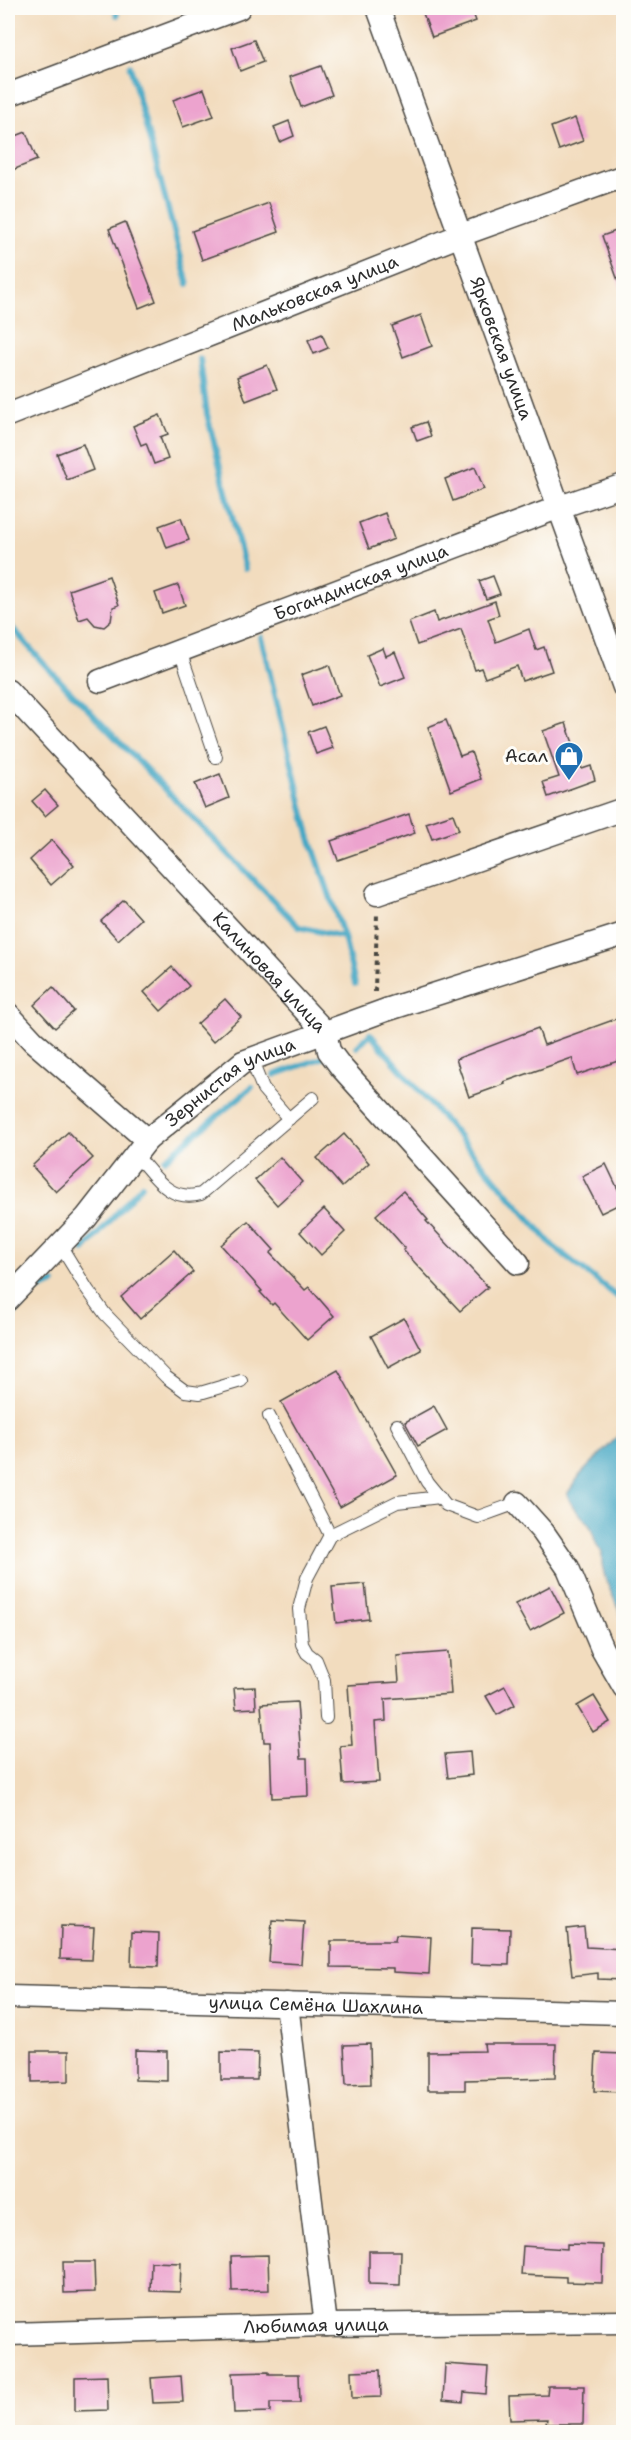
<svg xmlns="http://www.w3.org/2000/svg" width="631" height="2440" font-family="'Shantell Sans',sans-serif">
<rect width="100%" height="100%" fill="#fdfcf7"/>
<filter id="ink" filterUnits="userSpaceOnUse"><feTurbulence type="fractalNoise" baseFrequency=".0167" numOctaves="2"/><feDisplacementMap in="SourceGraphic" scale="12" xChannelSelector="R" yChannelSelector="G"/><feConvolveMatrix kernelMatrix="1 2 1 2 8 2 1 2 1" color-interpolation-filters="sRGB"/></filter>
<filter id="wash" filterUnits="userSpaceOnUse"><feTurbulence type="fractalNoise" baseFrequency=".008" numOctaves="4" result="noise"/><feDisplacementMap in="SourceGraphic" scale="24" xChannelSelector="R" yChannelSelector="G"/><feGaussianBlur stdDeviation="1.35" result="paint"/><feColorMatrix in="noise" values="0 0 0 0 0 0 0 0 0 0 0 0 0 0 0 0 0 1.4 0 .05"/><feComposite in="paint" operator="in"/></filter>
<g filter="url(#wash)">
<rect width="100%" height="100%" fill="#f2dcbe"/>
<path fill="#44a7c4" stroke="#386978" stroke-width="1.5" d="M623,1431v189c-7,-22 -24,-44 -21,-68 -11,-12 -6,-17 -12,-26 -9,-13 -18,-16 -23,-32l13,-19z"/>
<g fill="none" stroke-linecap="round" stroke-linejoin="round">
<g stroke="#44a7c4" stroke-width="6">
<path d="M115,8l2,7"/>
<path d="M130,66l58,218"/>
<path d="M200,359l7,55 38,155"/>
<path d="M8,623l36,41 255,263 45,10 11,47"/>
<path d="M261,637l48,198 35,102"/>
<path d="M357,1047l13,-13 183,212 71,56"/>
<path d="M274,1075l51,-18"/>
<path d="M165,1159l87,-72"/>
<path d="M84,1250l58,-65"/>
<path d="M8,1320l27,-29 19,-8"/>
</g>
</g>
<g id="blocks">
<g fill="#eca3ce">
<path d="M421,8h50l5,13 -44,16z"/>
<path d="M254,40l9,22 -23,9 -8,-23z"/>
<path d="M321,66l11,29 -31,12 -11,-30z"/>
<path d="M204,89l10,27 -31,11 -10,-27z"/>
<path d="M575,118l8,23 -24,9 -8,-23z"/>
<path d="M289,121l5,15 -14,6 -6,-15z"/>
<path d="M26,132l11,28 -29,12v-33z"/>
<path d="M269,203l10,29 -77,28 -10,-29z"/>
<path d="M125,222l31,79 -17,7 -30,-79z"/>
<path d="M624,228v60l-3,1 -19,-53z"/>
<path d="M421,315l11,31 -29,11 -11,-31z"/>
<path d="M322,334l6,14 -14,6 -6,-14z"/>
<path d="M267,365l10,24 -31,12 -9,-24z"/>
<path d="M160,415l8,19 -8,3 8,22 -14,5 -8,-21 -5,2 -8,-19z"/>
<path d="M426,422l5,14 -14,5 -5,-14z"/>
<path d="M83,444l10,26 -26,10 -10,-26z"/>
<path d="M475,467l9,22 -31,12 -8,-22z"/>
<path d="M385,513l9,26 -25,10 -10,-26z"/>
<path d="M181,518l8,22 -22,8 -8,-22z"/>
<path d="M109,576l10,29 -6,2 -2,14 -7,6 -9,-2 -7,-8 -9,3 -10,-30z"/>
<path d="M493,576l7,18 -14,5 -7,-18z"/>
<path d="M178,585l7,20 -23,8 -7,-20z"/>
<path d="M495,601l4,14 -11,4 8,23 33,-13 7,21 8,-3 8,24 -30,10 -5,-15 -32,12 -4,-10 -6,2 -14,-41 -44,16 -8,-23 25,-10 3,10z"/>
<path d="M383,648l3,8 9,-4 10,25 -25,10 -13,-32z"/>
<path d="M329,665l11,30 -28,11 -11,-31z"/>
<path d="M446,720l14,36 11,-4 10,27 -30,12 -23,-64z"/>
<path d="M566,723l16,46 9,-3 4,14 -47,17 -5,-15 16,-5 -16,-46z"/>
<path d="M324,726l9,22 -17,6 -8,-22z"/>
<path d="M220,774l9,24 -24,10 -10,-24z"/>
<path d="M45,790l13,15 -13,11 -13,-15z"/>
<path d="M409,814l6,19 -77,27 -7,-19z"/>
<path d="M453,814l6,16 -27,9 -6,-16z"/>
<path d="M52,840l22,25 -23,20 -21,-25z"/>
<path d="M124,900l17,19 -23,21 -17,-19z"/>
<path d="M172,967l17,19 -28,25 -17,-19z"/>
<path d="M53,987l21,24 -19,17 -21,-23z"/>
<path d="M225,999l16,18 -28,25 -16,-18z"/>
<path d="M624,1016v43l-47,16 -5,-17 -68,24 1,2 -36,13 -13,-38 82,-31 6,17z"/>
<path d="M68,1132l25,26 -37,34 -24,-26z"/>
<path d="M344,1134l25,29 -27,24 -25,-29z"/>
<path d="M280,1157l22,25 -25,23 -22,-25z"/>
<path d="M606,1164l18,38 -23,11 -19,-37z"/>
<path d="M403,1191l25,29 -2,1 62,66 -28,24 -57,-61 2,-2 -29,-33z"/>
<path d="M324,1209l21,23 -24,23 -21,-23z"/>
<path d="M248,1221l26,29 -4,3 35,37 4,-3 25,29 -27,24 -33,-37 -2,2 -12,-13 2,-1 -41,-46z"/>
<path d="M174,1250l19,22 -53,47 -19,-22z"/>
<path d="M404,1318l17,32 -33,18 -17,-32z"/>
<path d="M338,1370l59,105 -57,32 -59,-105z"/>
<path d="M434,1406l13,24 -29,16 -13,-24z"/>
<path d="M365,1584l4,35 -33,4 -4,-36z"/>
<path d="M550,1586l14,27 -34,18 -15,-27z"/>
<path d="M448,1652l3,42 -66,5 1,22 -11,1 4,60 -36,2 -3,-38 12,-1 -4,-60 51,-3 -2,-26z"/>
<path d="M505,1686l10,19 -18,10 -11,-19z"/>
<path d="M255,1687l1,21 -20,1 -2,-21z"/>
<path d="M594,1696l16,26 -17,10 -16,-26z"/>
<path d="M297,1702l4,56h6l1,38 -36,2 -2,-56h-6l-3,-38z"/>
<path d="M470,1752l2,23 -24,3 -3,-24z"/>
<path d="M272,1920l32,2 -3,42 -32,-2z"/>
<path d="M61,1926l33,1 -2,33 -32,-1z"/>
<path d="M584,1927l2,20 38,2v31l-26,-1v-6l-26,3 -5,-47z"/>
<path d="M472,1928l38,1 -1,36 -38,-1z"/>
<path d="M132,1932l27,1 -1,34 -27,-1z"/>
<path d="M396,1935l35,2 -2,37 -36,-2v-4l-62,-1v-26h64z"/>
<path d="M370,2044l1,40 -25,1 -2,-40z"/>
<path d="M484,2044h72l-1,34 -90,2v10h-37v-38l57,-1z"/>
<path d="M135,2050l32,1v30l-32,-1z"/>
<path d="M32,2051h37v30l-37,1z"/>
<path d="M221,2052l37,1 -1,27h-36z"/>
<path d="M596,2053l28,1v38l-30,-1z"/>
<path d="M567,2244l36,1 -1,38 -36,-1v-5l-45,-2 2,-29 44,3z"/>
<path d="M369,2251h32l-1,34 -31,-1z"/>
<path d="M268,2255l1,35 -37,1 -1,-35z"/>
<path d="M63,2262h31l1,30 -31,1z"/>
<path d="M151,2262l30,1 -1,29 -30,-1z"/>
<path d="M445,2364l43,3 -2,27 -22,-2 -1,10 -20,-2z"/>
<path d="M380,2370l1,27 -29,1 -1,-27z"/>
<path d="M269,2372v2h30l1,29h-30v9l-36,1 -2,-40z"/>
<path d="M107,2376l1,34 -33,1v-34z"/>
<path d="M181,2376l2,26 -30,1 -2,-25z"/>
<path d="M548,2386h36l-1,38h-37l1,-5 -37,1 -1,-24 38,-1z"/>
</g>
</g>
</g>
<g filter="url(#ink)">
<use href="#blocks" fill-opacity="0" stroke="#494641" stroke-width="1.5"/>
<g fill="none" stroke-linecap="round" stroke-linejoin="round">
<g stroke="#494641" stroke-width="14">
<g id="lane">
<path d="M180,651l36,106"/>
<path d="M251,1059l12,30 26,30"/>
<path d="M136,1155c19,21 33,48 65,39l112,-96"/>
<path d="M60,1245l27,44 18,25 61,63 19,14 15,2 41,-12"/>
<path d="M269,1416l61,119 67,-33 43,-5"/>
<path d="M397,1425l30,57 19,23 32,12 39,-14"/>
<path d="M326,1718l-2,-38 -8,-20 -9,-7 -5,-9 -3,-35 8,-31 23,-43"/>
</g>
</g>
<g stroke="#494641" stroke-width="25">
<g id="street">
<path id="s1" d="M378,8l246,679"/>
<path d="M8,95l231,-87"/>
<path id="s2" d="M8,415l453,-180 163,-59"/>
<path id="s3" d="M100,681l457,-173 67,-23"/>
<path id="s4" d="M8,691l317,341 4,19 12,16 177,196"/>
<path d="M377,894l247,-85"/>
<path d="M8,1014l25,27 114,99"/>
<path id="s5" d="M8,1299l78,-81 61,-78 96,-78 143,-52 238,-76"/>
<path d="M517,1503l26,29 25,36 34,81 22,38"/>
<path id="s6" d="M8,1997l616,16"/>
<path d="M287,2004l39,321"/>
<path id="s7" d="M8,2334l318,-9 298,-3"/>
</g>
</g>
<path stroke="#494641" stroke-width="4" stroke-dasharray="4.5 4.5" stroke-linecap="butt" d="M375,992l2,-79"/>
<use href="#lane" stroke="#fff" stroke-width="12"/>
<use href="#street" stroke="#fff" stroke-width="22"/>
</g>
</g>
<defs>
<g id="shop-pin" transform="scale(1.5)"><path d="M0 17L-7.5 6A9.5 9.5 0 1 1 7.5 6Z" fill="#1f6fb2" stroke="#fdfcf7"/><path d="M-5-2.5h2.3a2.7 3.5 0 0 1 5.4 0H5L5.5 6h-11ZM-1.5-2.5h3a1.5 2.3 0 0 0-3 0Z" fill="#fff"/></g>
</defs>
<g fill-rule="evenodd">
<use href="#shop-pin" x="569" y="756"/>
</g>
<g text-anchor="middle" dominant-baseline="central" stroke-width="6" stroke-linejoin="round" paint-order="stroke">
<g font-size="18" fill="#2b2b2b" stroke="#fdfcf7">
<text stroke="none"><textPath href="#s2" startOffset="330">Мальковская улица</textPath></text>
<text stroke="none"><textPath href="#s1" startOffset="362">Ярковская улица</textPath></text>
<text stroke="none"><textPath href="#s3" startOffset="279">Богандинская улица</textPath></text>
<text stroke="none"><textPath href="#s4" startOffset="384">Калиновая улица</textPath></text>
<text stroke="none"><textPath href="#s5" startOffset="314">Зернистая улица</textPath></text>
<text stroke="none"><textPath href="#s6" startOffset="308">улица Семёна Шахлина</textPath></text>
<text stroke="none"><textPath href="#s7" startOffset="308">Любимая улица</textPath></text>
</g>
<g font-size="18" fill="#2b2b2b" stroke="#fdfcf7" text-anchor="end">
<text x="548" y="756">Асал</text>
</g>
</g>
<rect width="631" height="2440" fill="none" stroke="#fdfcf7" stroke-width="30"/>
</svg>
